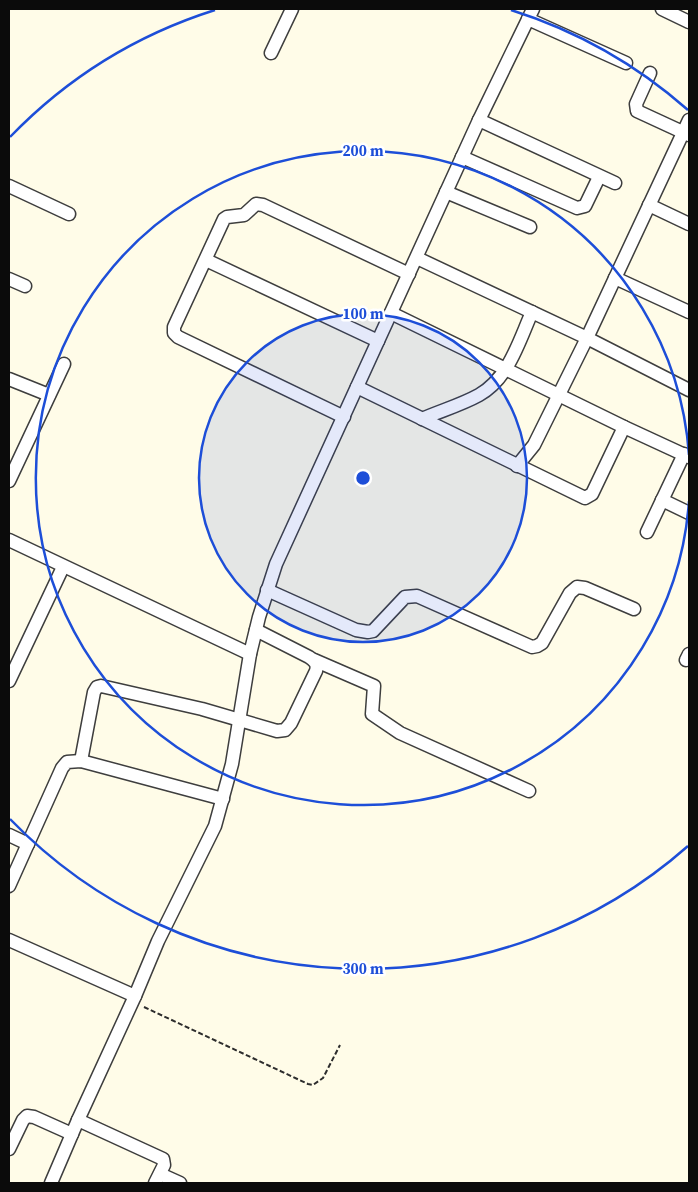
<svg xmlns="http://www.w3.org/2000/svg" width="698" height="1192" font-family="'Source Serif 4',serif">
<rect width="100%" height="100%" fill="#fffce8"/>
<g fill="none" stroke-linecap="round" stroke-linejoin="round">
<g stroke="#3e3e3e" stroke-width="15">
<g id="minor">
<path d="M662,9l27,13"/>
<path d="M528,19l98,44"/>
<path d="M271,53l21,-44"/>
<path d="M650,73l-14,31 1,7 52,24"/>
<path d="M479,120l136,63"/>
<path d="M462,157l115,51 8,-2 14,-29"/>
<path d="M9,186l60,28"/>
<path d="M446,192l84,35"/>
<path d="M649,205l40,19"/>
<path d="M417,258l170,80 102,52"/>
<path d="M206,260l172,81"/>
<path d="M615,278l74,34"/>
<path d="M9,279l16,7"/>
<path d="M391,313l233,114 65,30"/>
<path d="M9,379l40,16"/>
<path d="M357,387l228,111 7,-4 32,-67"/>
<path d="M344,417l-166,-80 -4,-4v-6l50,-108 3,-2 17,-2 12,-11 7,1 146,69"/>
<path d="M422,419c18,-8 39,-14 57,-24 30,-17 40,-54 53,-83"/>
<path d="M517,466l17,-21 53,-107 102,-218"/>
<path d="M9,481l55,-117"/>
<path d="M662,500l27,13"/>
<path d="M647,532l37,-78"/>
<path d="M9,540l241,114"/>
<path d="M267,590l89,40 12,2 5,-1 32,-34 12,-1 115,51 5,-1 5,-3 28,-50 7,-6 8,1 49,21"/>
<path d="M314,660l60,26 -2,28 28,19 129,58"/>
<path d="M686,660l3,-6"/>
<path d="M9,681l54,-114"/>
<path d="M81,761l13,-69 3,-5 4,-1 101,23 75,22 8,-1 6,-7 25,-52c2,-7 -1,-10 -7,-14l-53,-27"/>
<path d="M9,835l19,9"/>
<path d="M9,886l53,-118 5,-6 14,-1 142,38"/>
<path d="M9,940l126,56"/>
<path d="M78,1120l85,39 1,6 -9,18"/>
<path d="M9,1149l14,-29 4,-4 7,1 38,17"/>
<path d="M160,1174l20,9"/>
<path d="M51,1183l27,-63 57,-124 23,-55 57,-115 17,-62 18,-110 9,-37 17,-53 203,-444 54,-111"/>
</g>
</g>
<path stroke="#2d2d2d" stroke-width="2" stroke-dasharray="5 2.5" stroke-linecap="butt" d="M144,1007l164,77 5,1 10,-7 17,-33"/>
<use href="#minor" stroke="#fff" stroke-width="12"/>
</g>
<circle cx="363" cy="478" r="164" fill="#1d4ed8" fill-opacity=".12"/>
<g fill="none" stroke="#1d4ed8" stroke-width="2.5">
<circle cx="363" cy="478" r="164"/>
<path d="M689 501A327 327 0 1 1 689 455"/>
<path d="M688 846A491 491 0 0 1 10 819M10 137A491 491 0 0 1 215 10M511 10A491 491 0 0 1 688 110"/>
</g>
<circle cx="363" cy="478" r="8" fill="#1d4ed8" stroke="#fff" stroke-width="2.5"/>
<g font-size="15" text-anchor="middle" font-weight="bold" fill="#1d4ed8" stroke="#fff" stroke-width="5" stroke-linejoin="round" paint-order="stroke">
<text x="363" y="156">200 m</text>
<text x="363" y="319">100 m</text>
<text x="363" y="974">300 m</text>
</g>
<rect width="698" height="1192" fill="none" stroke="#0b0b0b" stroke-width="20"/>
</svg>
